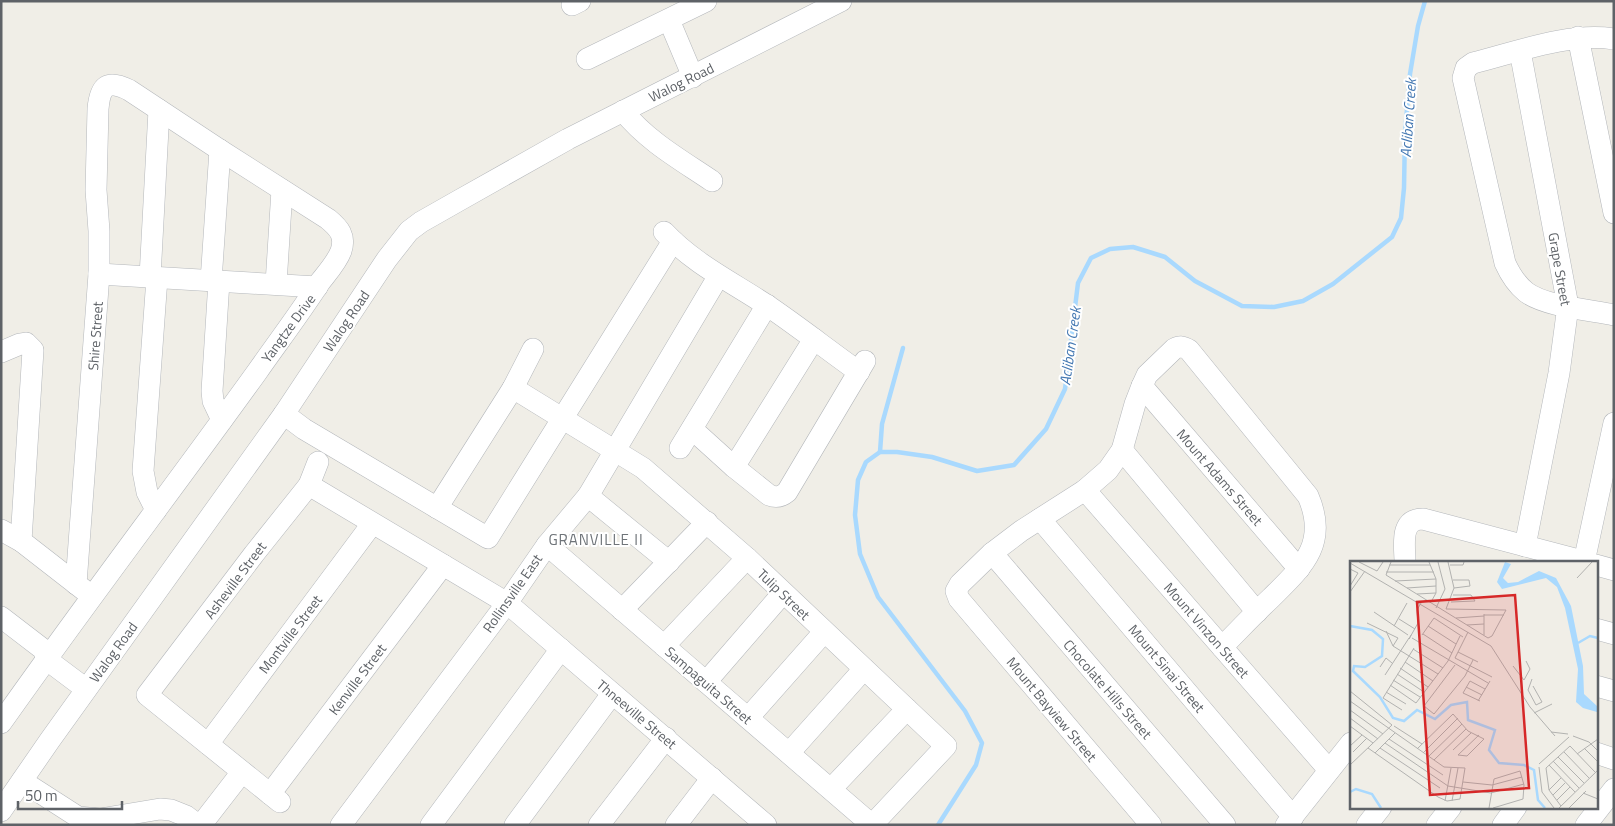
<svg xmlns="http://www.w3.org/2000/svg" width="1615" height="826" font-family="'Titillium Web',sans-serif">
<rect width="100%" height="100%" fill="#f0eee7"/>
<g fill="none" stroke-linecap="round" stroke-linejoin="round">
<g stroke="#a9d9fe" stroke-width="4.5">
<path d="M880,452l2,-28 21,-76"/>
<path d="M938,825l38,-60 6,-22 -17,-32 -87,-114 -18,-43 -5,-39 3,-35 8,-18 14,-10h17l35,5 45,14 37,-6 32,-36 19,-40 13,-106 13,-25 19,-9 23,-2 32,10 30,24 47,25 32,1 29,-6 30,-17 59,-47 9,-19 3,-30 1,-55 5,-59 8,-48 7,-25"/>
</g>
<g stroke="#b4b7bb" stroke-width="22">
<g id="minor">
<path d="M572,5l8,-4"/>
<path d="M669,20l24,57"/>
<path d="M1578,37l36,176"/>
<path d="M1614,39c-45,-7 -97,13 -141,24l-7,5 -3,10 42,185c5,11 11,21 21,29 18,14 64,18 88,23"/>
<path d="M1520,51l48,255 -9,67 -34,173"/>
<path d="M587,59l119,-58"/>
<path d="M623,111c24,30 58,49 89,70"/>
<path d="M664,232c30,32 68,50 104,74 31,21 60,44 91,66"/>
<path d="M99,274l218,13"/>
<path d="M150,277l9,-167"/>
<path d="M211,281l9,-131"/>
<path d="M219,281l-7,110 1,10 9,19"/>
<path d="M276,284l6,-94"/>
<path d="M1,352l19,-8 6,-1 7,7 -12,191"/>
<path d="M1142,386l157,183"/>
<path d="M513,388l130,80 104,90 199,188 -74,79 -325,-280"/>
<path d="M284,414l20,15 184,109 185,-297"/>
<path d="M692,429l42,38 35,28c7,3 12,2 18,-3l78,-131"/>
<path d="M680,448l87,-143"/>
<path d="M1122,450l135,162"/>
<path d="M734,467l80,-128"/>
<path d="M309,485l198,118 259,222"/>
<path d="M1085,490l244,280"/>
<path d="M588,496l81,66"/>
<path d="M437,508l76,-120 20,-39"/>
<path d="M156,510l-9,-18 -4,-21 14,-193"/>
<path d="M1040,519l253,298"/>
<path d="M1,530l20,11 63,49"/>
<path d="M992,553l233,272"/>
<path d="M1405,562c0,-16 -6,-43 18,-43l163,43"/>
<path d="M1584,562l30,-139"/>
<path d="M1596,565l18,5"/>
<path d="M622,610l85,-88"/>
<path d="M1,617l43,33 2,9 40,30"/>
<path d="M1596,629l18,5"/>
<path d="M664,646l83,-88"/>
<path d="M706,682l77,-89"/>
<path d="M1596,686l18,5"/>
<path d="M748,718l76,-86"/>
<path d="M1,723c83,-118 171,-233 256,-351 21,-30 43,-59 63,-90 7,-9 17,-20 21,-31 5,-15 -2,-23 -13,-32l-108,-69 -91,-60c-22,-11 -29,-4 -31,19l-2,81 3,41v43l-23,310"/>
<path d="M208,744l164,-220"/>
<path d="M789,753l75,-84"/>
<path d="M1596,753l18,6"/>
<path d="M22,781l56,36 22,2 60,-10 11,1 15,6 12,9"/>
<path d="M831,789l76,-80"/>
<path d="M270,794l173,-229"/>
<path d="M280,802l-133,-107 107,-141 55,-69 9,-23"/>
<path d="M1,811l49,-71 234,-326 103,-155 22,-28 12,-9 37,-21 110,-62 273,-138"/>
<path d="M201,825l41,-53"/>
<path d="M341,825l166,-222 40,-58 41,-49 130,-219"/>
<path d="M431,825l130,-176"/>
<path d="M515,825l97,-131"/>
<path d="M599,825l67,-87"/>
<path d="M676,825l36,-47"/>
<path d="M1151,825l-192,-226 -3,-8 4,-7 32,-31 29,-22 64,-41 23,-20 14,-20 13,-46 7,-18 5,-11 27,-26c6,-3 9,-3 15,1l119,146c21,48 -6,71 -37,102 -17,16 -33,33 -49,49"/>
<path d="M1286,825l65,-82"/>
<path d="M1367,825l14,-18"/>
<path d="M1437,825l14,-18"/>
<path d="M1503,825l13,-18"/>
<path d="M1586,825l28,-36"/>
</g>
</g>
<use href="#minor" stroke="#fff" stroke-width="21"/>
</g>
<g text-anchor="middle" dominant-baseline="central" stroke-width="4" stroke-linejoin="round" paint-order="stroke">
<g font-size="14" fill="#5e6267" stroke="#fff">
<text transform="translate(681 82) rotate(-26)">Walog Road</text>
<text transform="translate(1560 269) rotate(80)">Grape Street</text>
<text transform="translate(346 321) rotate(-56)">Walog Road</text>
<text transform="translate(288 328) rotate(-54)">Yangtze Drive</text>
<text transform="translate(95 336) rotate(-86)">Shire Street</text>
<text transform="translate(1220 477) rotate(49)">Mount Adams Street</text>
<text transform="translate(235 580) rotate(-53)">Asheville Street</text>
<text transform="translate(512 593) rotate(-55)">Rollinsville East</text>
<text transform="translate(784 594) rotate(44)">Tulip Street</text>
<text transform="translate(1207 630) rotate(49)">Mount Vinzon Street</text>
<text transform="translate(290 634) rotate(-53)">Montville Street</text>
<text transform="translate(113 652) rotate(-54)">Walog Road</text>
<text transform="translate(1167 668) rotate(50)">Mount Sinai Street</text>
<text transform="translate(357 679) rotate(-53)">Kenville Street</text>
<text transform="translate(709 685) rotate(41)">Sampaguita Street</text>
<text transform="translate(1108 689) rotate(49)">Chocolate Hills Street</text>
<text transform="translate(1052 709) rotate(50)">Mount Bayview Street</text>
<text transform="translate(637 714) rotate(40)">Thneeville Street</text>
</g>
<g font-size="15" font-style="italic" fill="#4478b2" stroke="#fff">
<text transform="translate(1408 118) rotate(-86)">Acliban Creek</text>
<text transform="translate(1070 346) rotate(-82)">Acliban Creek</text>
</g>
<g font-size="15" letter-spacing="1" fill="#6f7479" stroke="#fff">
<text x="596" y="539">GRANVILLE II</text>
</g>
</g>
<g transform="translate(1350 561)">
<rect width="248" height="248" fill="#f0eee7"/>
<path d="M155,1l6,2 -8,14 5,5 10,-1 21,-11 17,7 15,28 12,60 1,28 13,12v6l-14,-4 -7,-6 2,-33 -13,-61 -8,-21 -11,-9 -44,11 -5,-7z" fill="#a9d9fe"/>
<path fill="none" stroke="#a9d9fe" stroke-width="2.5" d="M0,65l22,4 11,9 -1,17 -17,11 -11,-1 -1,5 27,26 13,21 11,3 13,-11 18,9 16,-14 16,-3 1,18 27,10 -6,20 10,13 25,2 10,5 4,30 7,8M228,82l12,-7 8,2M0,231l6,-3 16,5 9,14"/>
<path fill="none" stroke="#b2b2b0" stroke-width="1" d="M9,1l18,9 6,-9M41,1l-5,13 102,63 4,-2 14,-26 -60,-1M79,1l7,17v14l-5,9M0,2l141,83 39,61 25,29M39,4h41M100,4h13l1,-3M0,8l8,4 -8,13M36,11h48M227,17l15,-16M103,19h16l1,6 -16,2M45,20l41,-2M57,27l29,-2M0,31l15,-21M67,33l19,-1M101,41l24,-1 -4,-6h-18M86,47l9,-19 -7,-27M96,48l8,-21 -6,-26M24,51l34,23M134,53v21M134,54h20M106,57l28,-2M49,58l16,10M17,62l31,15 -5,8M117,64l17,-1M44,65l13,-23M78,65l28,18M36,70l7,15 45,28M118,71l-13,26 37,19M73,73l29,19M61,74l-2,4 9,-16 -1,-13 4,-7M72,74l12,-17 29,19M62,77l76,45M63,88l30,19M108,91l20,10M55,101l28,19M105,104l-31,41 10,8 31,-38 8,-16M163,105l11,14 6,-11 -4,-8M30,106l6,-9 6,5M50,107l28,19M47,113l27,18M35,114l24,-37M182,118l-4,11 8,15 6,-3 -9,-16M43,119l27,17M120,120l-7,12 17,8M120,120l15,8M40,124l26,18 32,-42 12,-25M116,126l16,8M0,130l42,34 -42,40M36,131l20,12M0,140l94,66 21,1 -5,31 -13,2 -9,-4 -70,-49M128,140l12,-20M0,149l33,24M52,149l-19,-12 31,-50M184,152l18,-9M0,157l28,21M0,165l23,17M44,165l28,18M201,171l17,2M223,175l16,6 9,9M39,178l54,36M35,182l63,43 43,7 33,-9M0,185l12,-11M30,187l60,40M234,187l14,14M67,188l36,-35 15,17 16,8 -17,17 -9,-1M103,189l18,-17M3,191l14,-14M214,191l25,26M25,192l20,-20M73,192l35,-35M227,193l21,-15M108,194l21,-20M79,195l33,-32M208,196l26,26M84,199l32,-31M203,200l26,27M189,203l30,-27M199,204l26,27M189,206l3,25 12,16M113,221l29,3 30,-8M199,229l12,-12M233,232l15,6M203,234l12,-12M207,239l13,-13M95,240l6,-33M102,240l6,-33M211,245l-12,-16 -3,-22 24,-22 25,26M139,247l5,-29 26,-8 4,14 -1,14 -30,9M209,247l39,-38M219,247l17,-17"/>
<path fill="#d62828" fill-opacity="0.15" stroke="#d62828" stroke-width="2.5" d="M165,34l14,193 -99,7 -13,-193z"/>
<rect width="248" height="248" fill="none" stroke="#5e6267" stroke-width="2.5"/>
</g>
<rect width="1615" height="826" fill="none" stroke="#5e6267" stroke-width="5"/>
<path d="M18 801v8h104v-8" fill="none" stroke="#5e6267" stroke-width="2.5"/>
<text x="25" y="801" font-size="15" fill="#5e6267" stroke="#ffffff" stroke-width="4" paint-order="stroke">50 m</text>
</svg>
